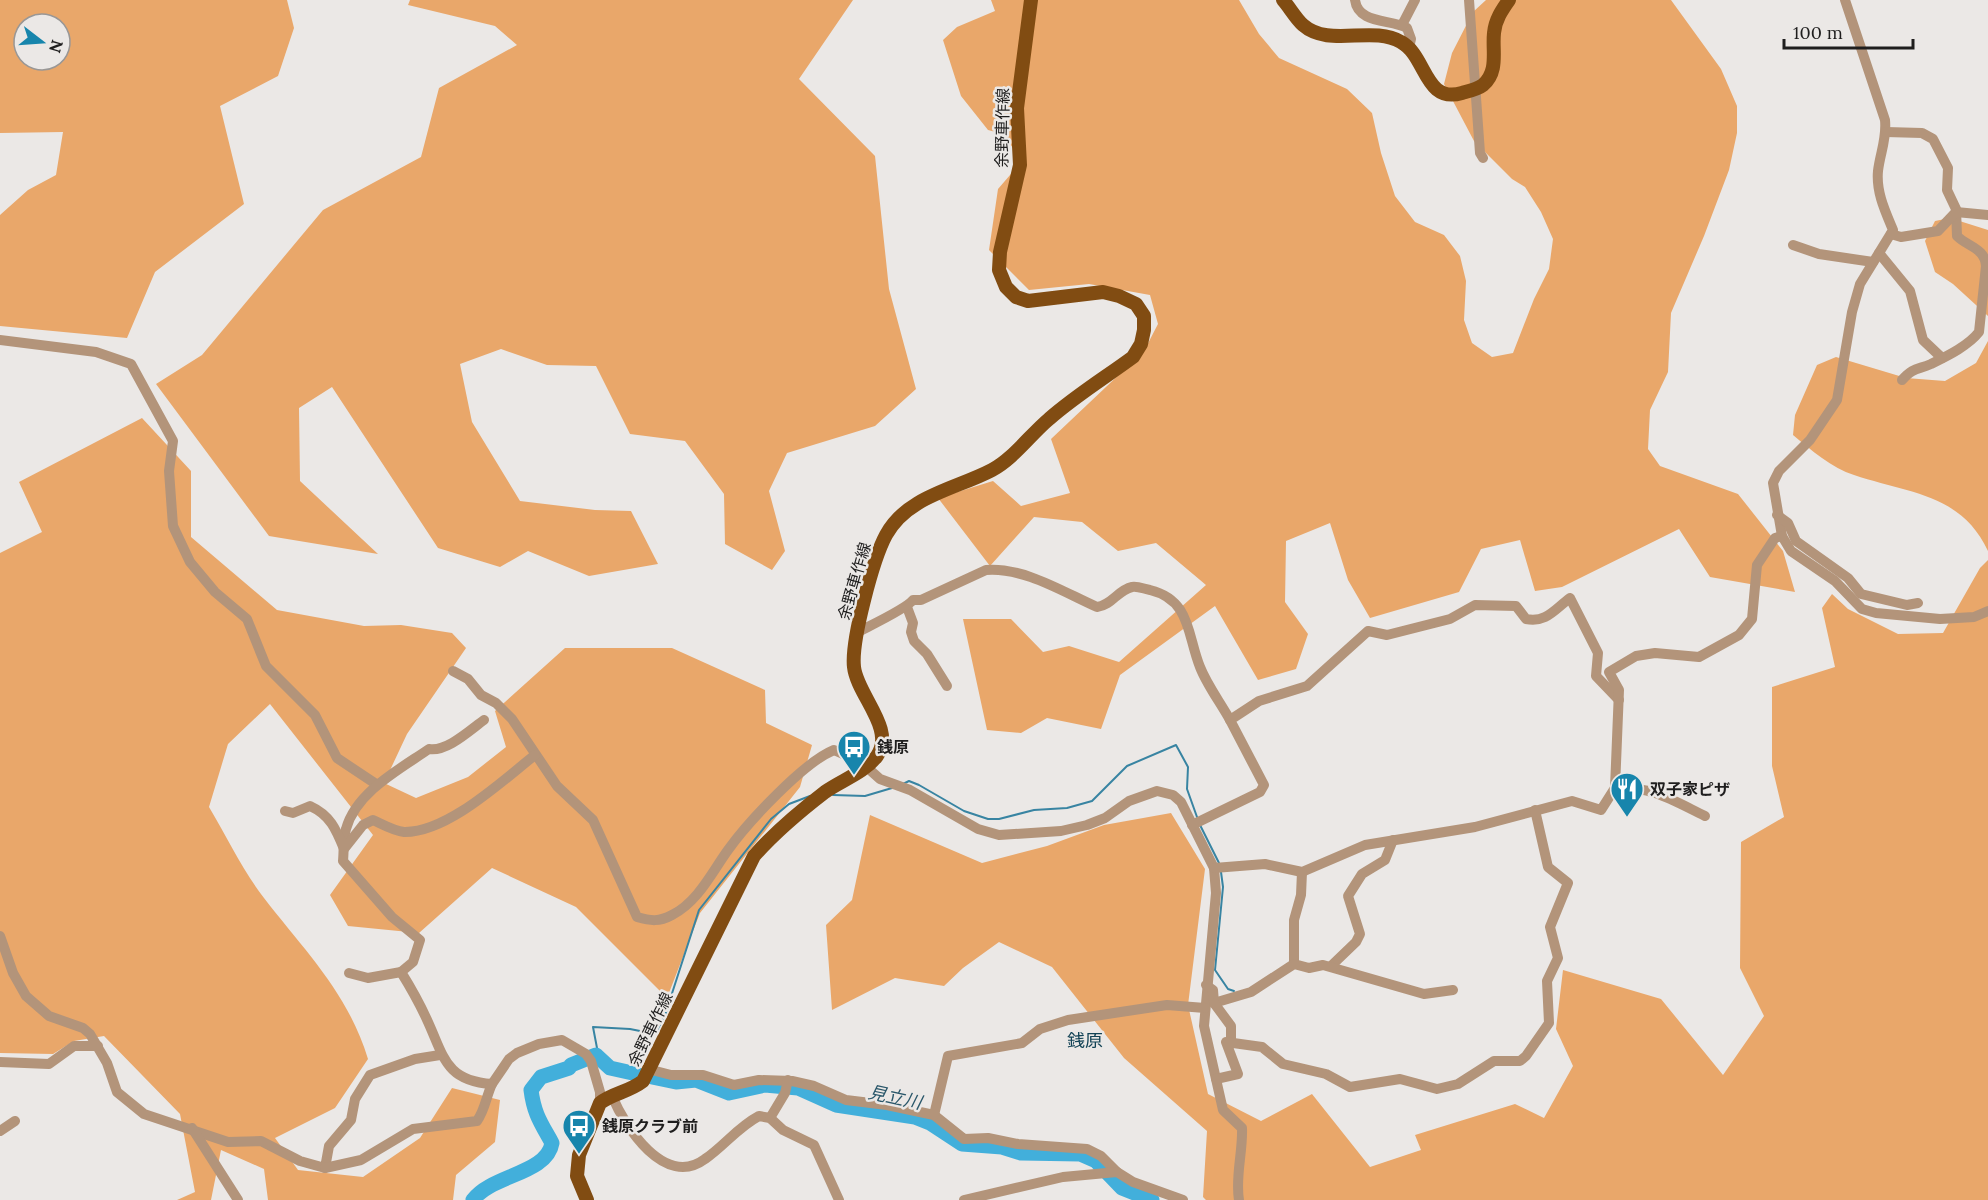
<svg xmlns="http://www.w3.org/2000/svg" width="1988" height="1200" font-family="Lora,'Noto Sans JP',serif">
<rect width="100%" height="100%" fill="#ebe8e6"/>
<g fill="#e9a76a" fill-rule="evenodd">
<path d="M0,0h287l7,28 -16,48 -58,30 24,98 -89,68 -28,66 -127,-12v-111l28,-25 28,-15 7,-43 -63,1zM24,24h36v36h-36z"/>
<path d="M410,0h443l-54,79 76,77 14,133 27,100 -41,37 -88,27 -18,38 16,60 -13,19 -47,-26 -1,-50 -39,-53 -55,-7 -34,-68 -49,-1 -46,-16 -41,15 12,58 48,79 75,9 36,1 27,53 -69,12 -61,-25 -28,16 -62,-19 -106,-161 -33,21 1,73 78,73 -109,-18 -113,-152 46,-29 121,-145 98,-53 18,-69 78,-43 -22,-19 -87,-21z"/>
<path d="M991,0h248l20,34 20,24 68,31 25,24 9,40 14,43 20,26 29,13 16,21 6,25 -2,39 8,23 20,14 21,-4 21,-54 15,-30 4,-30 -12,-27 -16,-25 -13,-8 -38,-38 -30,-57 8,-31 21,-41 13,-12h185l50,69 16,37v27l-8,37 -25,66 -33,77 -3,59 -18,38 -2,39 12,17 78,28 45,57 12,41 -85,-15 -31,-48 -117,58 -27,4 -15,-51 -39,9 -22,43 -89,26 -22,-38 -18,-57 -44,18 -1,61 23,32 -12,35 -38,11 -43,-74 -95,69 -19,54 -54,-11 -26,15 -34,-3 -24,-111h48l32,33 26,-6 50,16 87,-77 -50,-42 -38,8 -36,-29 -48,-5 -44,49 -52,-68 55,-17 28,25 49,-13 -19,-54 93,-88 14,-27 -8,-29 -61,-11 -60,6 -40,-40 9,-61 24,-28 -19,-27 -15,-4 -27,-34 -18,-56 14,-13 38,-16z"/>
<path d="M1950,218l38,12v86l-35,-32 -18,-12 -10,-31 10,-20z"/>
<path d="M1988,341v210c-27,-58 -81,-58 -134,-76 -22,-7 -43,-25 -61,-40l2,-20 22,-50 19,-8 70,21 39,3 31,-18z"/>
<path d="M142,418l49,53v66l86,73 87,16 37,-1 51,8 14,15 -59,86 -23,49 32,15 52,-21 38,-30 -11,-36 70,-63h107l93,42 1,33 46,22 -12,42 -100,126 -33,85 -91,-91 -84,-39 -73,65 -71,-7 -18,-31 43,-60 -103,-131 -42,40 -19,63c18,30 34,64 55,91 41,53 84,95 104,161l-33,49 -60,30 23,32 65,7 57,-39 32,-50 48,12 -5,42 -39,33 -3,25h-185l-4,-31 -43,-19 -10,50h-34l18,-8 -15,-78 -76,-78 -30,5 -21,13 -53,-1v-500l42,-21 -23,-50z"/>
<path d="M1988,560v640h-782l-3,-3 4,-66 -83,-73 -72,-91 -53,-25 -36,26 -19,18 -49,-8 -63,32 -6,-85 26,-25 18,-85 112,48 65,-17 57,-21 67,-12 34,56 -17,136 20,89 53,27 51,-27 58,73 51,-17 -6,-15 100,-31 29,14 29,-52 -17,-37 7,-59 98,29 62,76 41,-59 -24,-48 1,-126 43,-25 -12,-51v-79l63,-20 -13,-59 10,-14 16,15 50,25 45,-1 37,-65z"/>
</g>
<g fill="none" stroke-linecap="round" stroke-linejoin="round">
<g stroke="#3884a2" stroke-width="2">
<path d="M903,784l6,-3 10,4 45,26 24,8h11l35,-9 33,-2 25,-7 35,-35 49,-21 12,22 -1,22 10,28"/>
<path d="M833,795l32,1 27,-8"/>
<path d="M1200,825l19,38"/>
<path d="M1221,872l2,15 -8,83 13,19 6,2"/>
<path d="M596,1055l1,-7 -4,-21 37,2 25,5 10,-19 34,-105 72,-91 18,-15 21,-8"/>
</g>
<g stroke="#42afdb" stroke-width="15">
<path d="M652,1077l24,5 20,-2 33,13 36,-8 33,3 38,17 79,12 15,6 32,21 40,3 19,6 59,1 16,7 26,27 30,12"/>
<path d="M473,1200c18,-25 74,-26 79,-57 -11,-20 -18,-29 -21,-53l10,-13 28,-9 2,-3 25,-10 14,13 27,6"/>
</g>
<g stroke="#b3947a" stroke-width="10">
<path d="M1355,0c3,24 35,19 52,28l4,11 -2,9"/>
<path d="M1469,0l11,153 3,5"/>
<path d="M1845,0l40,120c2,19 -5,33 -7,51 -2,21 7,40 15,59l-33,54 -8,28 -15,88 -27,40 -31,31 -6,12 9,53 9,15 44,30 27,28 14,4 64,6 34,-2 14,-6"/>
<path d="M1402,25l13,-25"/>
<path d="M1886,132l36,1 11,6 15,29 -1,22 9,19 1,27c11,11 28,12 29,30l-7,66c-11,14 -32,24 -48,32 -14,6 -17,3 -29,16"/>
<path d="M1891,234l10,3 37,-6 18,-19 32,3"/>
<path d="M1793,245l26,9 54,8"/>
<path d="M1879,253l31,38 13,49 19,18"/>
<path d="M0,340l96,12 35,12 42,77 -4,30 4,55 17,36 25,30 32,27 19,47 49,49 22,43 39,26"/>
<path d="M1777,515l11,8 8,18 52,37 13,16 46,11 11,-2"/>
<path d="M907,607l6,16 -2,9 3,9 13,13 20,32"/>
<path d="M856,633c13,-7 50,-24 57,-33h8l65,-30c38,-3 77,22 111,37 15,-2 21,-17 35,-20 6,-1 12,2 18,3 41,10 37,45 50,77 7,18 20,35 30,53"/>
<path d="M453,671l15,8 13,16 15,8 16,16 45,67 36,34 44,97c14,4 22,5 35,-2 26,-13 40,-43 56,-65 20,-28 76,-88 106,-100l27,12 19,17 30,11 68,39 21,6 62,-4 26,-6 18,-7 24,-17 28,-10 16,4 8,7 33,66 2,25 -12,133 19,84 19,18c1,24 -7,49 -3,72"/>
<path d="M484,720c-14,10 -37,32 -55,29 -29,20 -73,43 -83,80 -3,10 -2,22 -3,32l49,56 28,23 -7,22 -12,10c10,16 19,32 27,50 16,35 18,59 64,62l17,-25 8,-6 22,-9 23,-4 24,14 5,7 9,31v11"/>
<path d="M1615,788c36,-2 57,12 90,28"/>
<path d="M285,811l8,2 17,-7c20,9 26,23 34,43l19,-24 10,-5c9,4 21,11 31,12 43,1 98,-51 131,-77"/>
<path d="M1192,825l68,-33 4,-7 -34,-65 29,-19 48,-15 61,-55 19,4 63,-16 25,-14 41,1 10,13c20,4 28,-9 44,-21l28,55 -2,23 23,24"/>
<path d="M1214,868l51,-4 37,8 63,-27 110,-18 97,-26 29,9 14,-22 4,-98 -10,-18 27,-16 19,-3 44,4 40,-22 13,-16 5,-54 18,-27 7,-2"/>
<path d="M0,936l13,37 13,23 23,20 34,12 7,6 17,29 10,29 27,22 84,28 33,-1 39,20 25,7 4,-22 22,-26 4,-21 15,-24 45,-16 25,-4"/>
<path d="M1294,964v-44l7,-25 1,-23"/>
<path d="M1331,966l25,-24 4,-8 -12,-38 14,-22 23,-14 8,-20"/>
<path d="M349,973l19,5 33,-6"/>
<path d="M1206,985l7,5 1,13 37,-11 43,-28 15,4 14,-3 101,29 29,-4"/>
<path d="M1214,1003l17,23v17"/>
<path d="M0,1062l49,2 25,-18h24"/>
<path d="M648,1069l23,6h32l31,10 25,-5 33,1 22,5 32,14 41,5 47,10 30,24 24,-1 30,6 69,5 14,7 16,16"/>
<path d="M1216,1079l22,-5 -12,-32 36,5 21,17 43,10 24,13 50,-8 37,10 21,-5 36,-23h26l6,-5 23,-33 -2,-42 11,-23 -8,-31 18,-44 -20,-16 -13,-57"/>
<path d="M612,1096c13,31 53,93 93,63 19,-13 33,-32 54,-43l11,2 13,12 31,15 25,55"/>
<path d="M934,1115l14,-59 74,-13 18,-14 28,-9 99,-15 38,3"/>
<path d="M770,1118l15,-25 3,-13"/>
<path d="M192,1128l46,72"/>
<path d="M0,1131l15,-10"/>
<path d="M325,1168l36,-8 52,-31 64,-8c8,-11 9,-24 15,-37"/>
<path d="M964,1200l99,-23 54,-5 16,10 50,18"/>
</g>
<g stroke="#814c12" stroke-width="14">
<path d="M1283,0c7,8 13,19 20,25 26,23 69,0 98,17 26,14 23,62 61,51 7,-2 16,-4 21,-8 16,-14 9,-34 11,-52 1,-13 8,-23 15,-33"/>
<path d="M587,1200l-10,-24 2,-21 21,-52c13,-10 29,-11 43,-22l111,-225c22,-25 45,-44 71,-64 17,-12 39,-19 52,-36 19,-27 -20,-61 -23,-89 -3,-26 19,-108 32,-132 21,-39 70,-46 106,-65 22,-12 38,-35 57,-51 26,-23 57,-42 84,-62l8,-13 3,-14v-14l-8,-12 -17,-8 -16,-4 -75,9 -12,-4 -10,-10 -7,-17 1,-18 20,-87 -3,-57 14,-108"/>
</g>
</g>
<defs>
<g id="bus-pin" transform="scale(1.725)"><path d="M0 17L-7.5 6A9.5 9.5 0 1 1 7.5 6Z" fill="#1785ac" stroke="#ebe8e6"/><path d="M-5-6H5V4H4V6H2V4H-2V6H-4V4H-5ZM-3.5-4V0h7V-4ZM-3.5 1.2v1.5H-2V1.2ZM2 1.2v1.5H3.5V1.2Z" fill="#fff"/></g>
<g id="restaurant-pin" transform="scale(1.725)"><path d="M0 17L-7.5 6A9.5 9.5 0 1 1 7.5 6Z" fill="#1785ac" stroke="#ebe8e6"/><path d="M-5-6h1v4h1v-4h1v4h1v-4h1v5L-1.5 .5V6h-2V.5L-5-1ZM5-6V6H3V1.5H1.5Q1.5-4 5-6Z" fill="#fff"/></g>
</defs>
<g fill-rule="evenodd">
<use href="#bus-pin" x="854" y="747"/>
<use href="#restaurant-pin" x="1627" y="789"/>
<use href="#bus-pin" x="579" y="1126"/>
</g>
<g text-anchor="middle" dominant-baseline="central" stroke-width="5" stroke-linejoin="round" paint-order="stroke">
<g font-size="16" fill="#1f1e1e" stroke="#ebe8e6">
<text transform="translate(1002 128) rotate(-89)">余野車作線</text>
<text transform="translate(854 581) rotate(-74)">余野車作線</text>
<text transform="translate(650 1029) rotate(-64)">余野車作線</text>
</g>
<g font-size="16" font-weight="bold" fill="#1f1e1e" stroke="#ebe8e6" text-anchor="start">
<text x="877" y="747">銭原</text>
<text x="1650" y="789">双子家ピザ</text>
<text x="602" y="1126">銭原クラブ前</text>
</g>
<g font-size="18" fill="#134356" stroke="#ebe8e6">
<text x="1085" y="1040">銭原</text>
</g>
<g font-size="18" font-style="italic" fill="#2a576a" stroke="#ebe8e6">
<text transform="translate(895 1097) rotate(12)">見立川</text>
</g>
</g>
<g transform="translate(42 42) rotate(107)"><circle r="28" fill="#ebe8e6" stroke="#999796" stroke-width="1.5"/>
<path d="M0-4.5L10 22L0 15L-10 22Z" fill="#1785ac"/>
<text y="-9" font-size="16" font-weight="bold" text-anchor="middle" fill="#1f1e1e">N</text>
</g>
<path d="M1784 39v9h129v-9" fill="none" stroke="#1f1e1e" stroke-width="3"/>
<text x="1793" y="39" font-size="18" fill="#1f1e1e" stroke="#ebe8e6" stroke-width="4.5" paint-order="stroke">100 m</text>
</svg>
